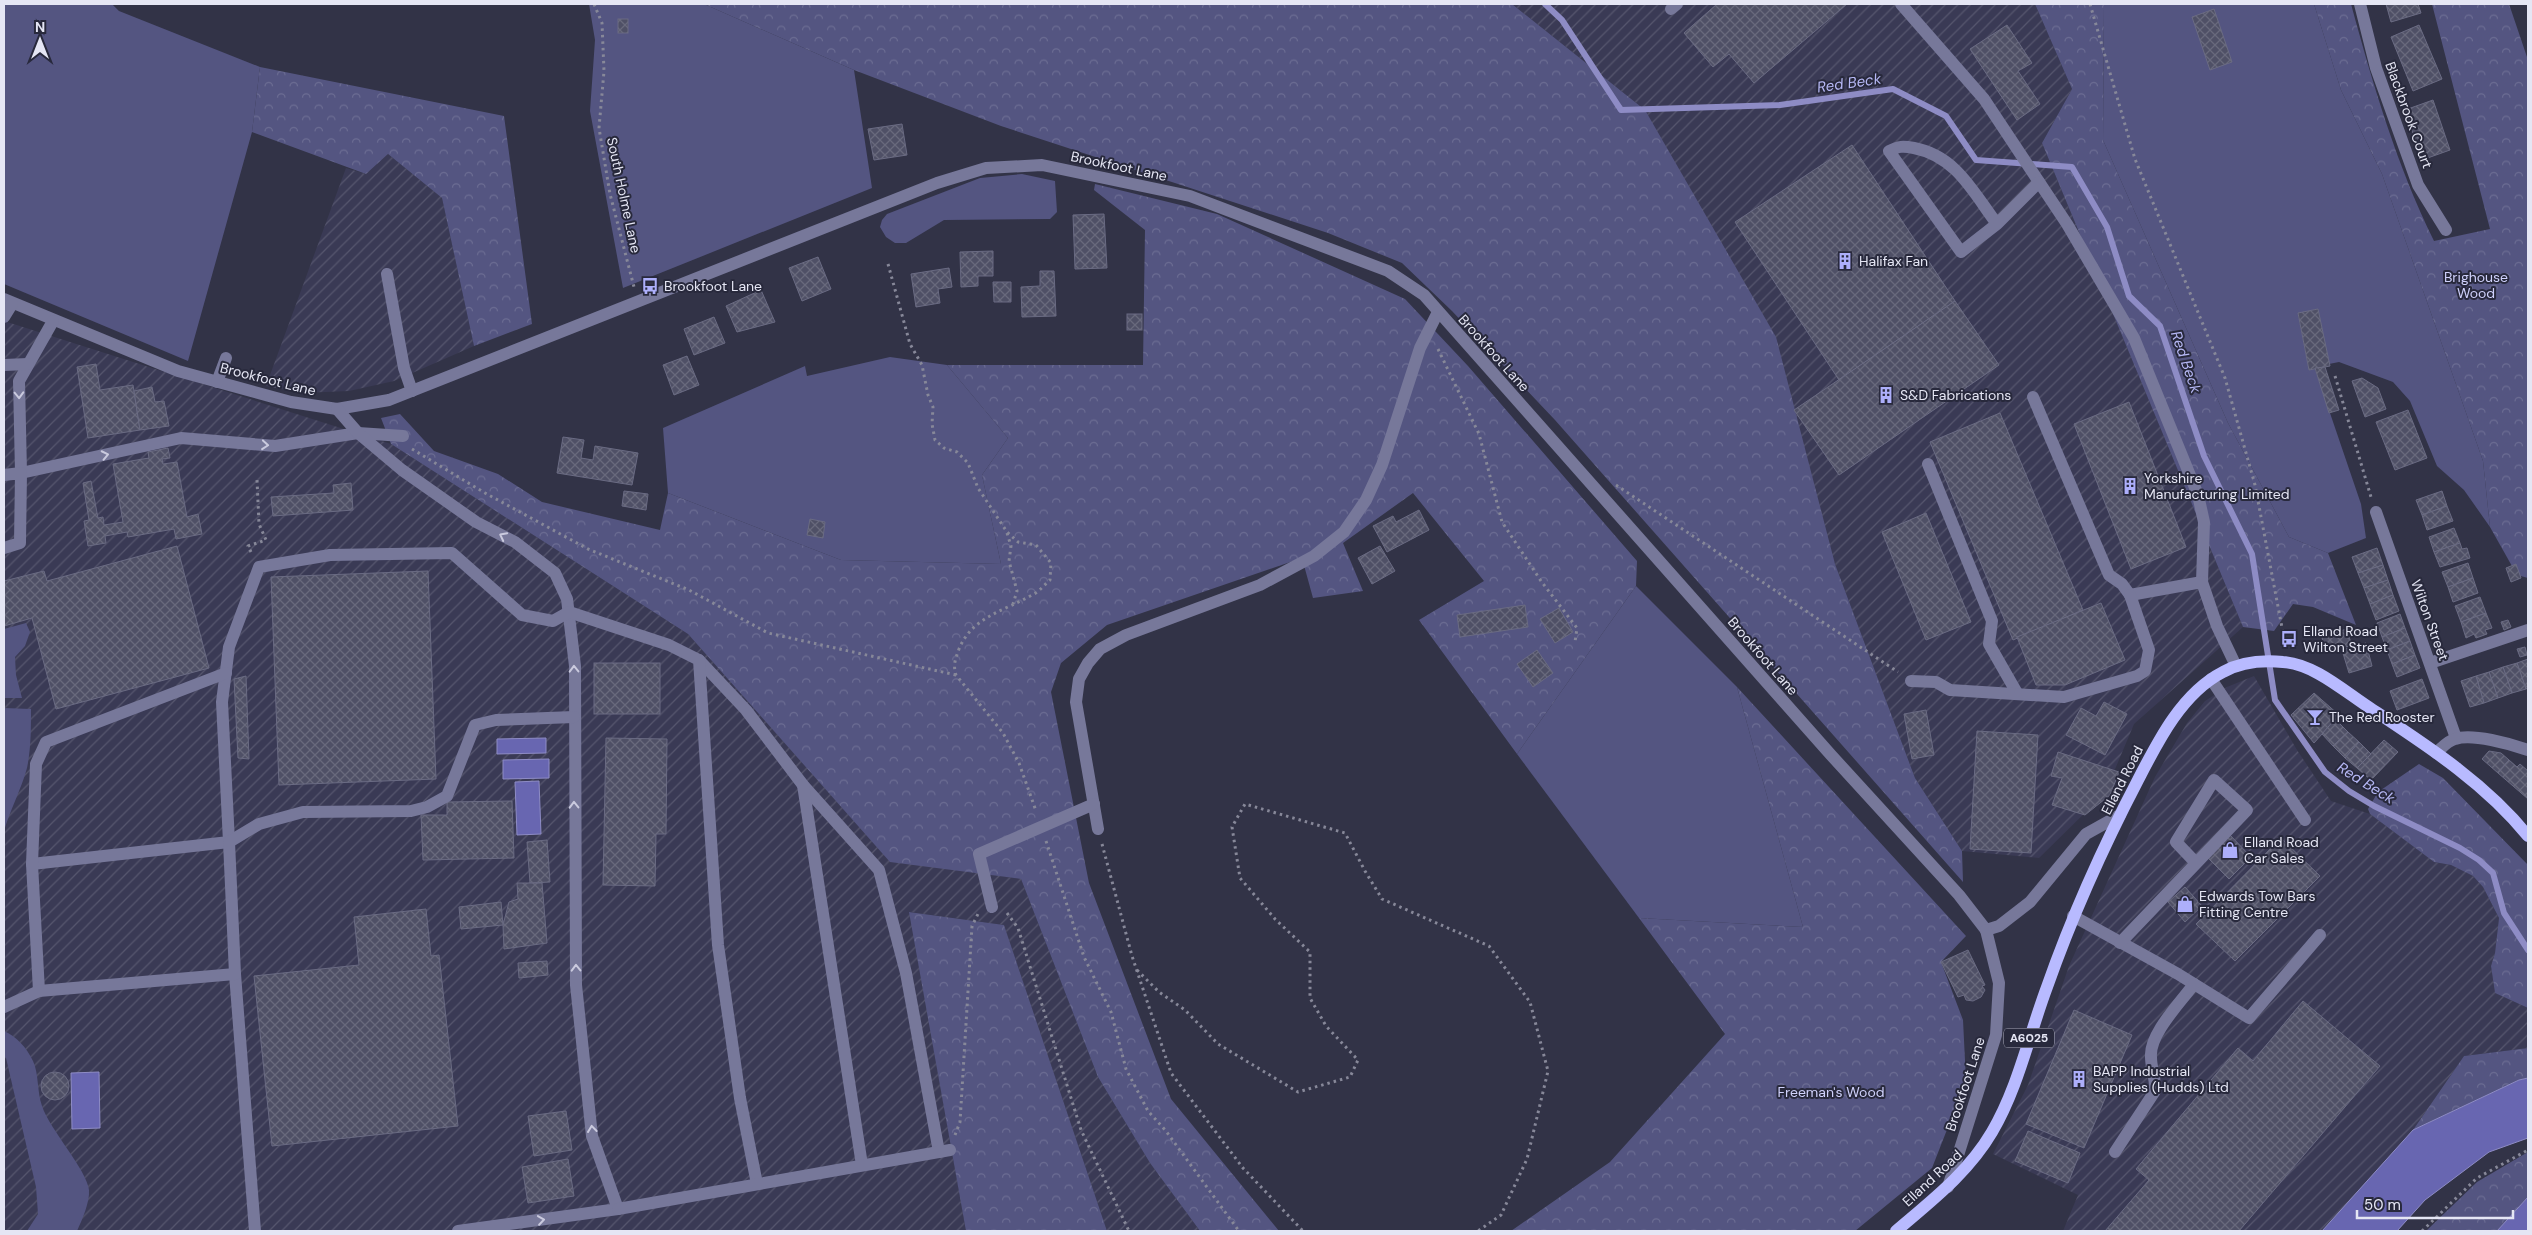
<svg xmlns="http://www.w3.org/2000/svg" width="2532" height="1235" font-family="'DM Sans',sans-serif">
<defs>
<pattern id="industrial-furrows" width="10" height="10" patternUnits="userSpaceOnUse" patternTransform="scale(1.25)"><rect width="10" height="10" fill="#3a3a55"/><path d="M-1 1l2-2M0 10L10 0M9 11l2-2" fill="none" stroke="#56566e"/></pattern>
<pattern id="forest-crowns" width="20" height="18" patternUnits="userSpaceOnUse" patternTransform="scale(1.25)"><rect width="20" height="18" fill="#545581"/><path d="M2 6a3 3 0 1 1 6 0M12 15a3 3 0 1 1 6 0" fill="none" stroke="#6c6d93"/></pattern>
<pattern id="building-cross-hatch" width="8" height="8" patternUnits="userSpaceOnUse" patternTransform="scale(1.25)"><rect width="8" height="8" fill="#4f5066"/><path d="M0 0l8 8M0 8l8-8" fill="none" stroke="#68697c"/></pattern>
</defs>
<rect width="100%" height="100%" fill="#323347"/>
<g fill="url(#industrial-furrows)">
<path d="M1512,4h523l37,85 -30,54 201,484 -109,97 -29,69 -66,65 -77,-7 -47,-73 -80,-214 -190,-454z"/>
<path d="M388,154l54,44 32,148 -80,35 -45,10 -48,2 -35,-7 80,-218 20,6z"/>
<path d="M4,321l387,123 297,190 202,227 131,18 77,198 52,86 50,68h-93l-103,-306 -94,-13 56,319h-962z"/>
<path d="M2254,676l43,74 34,51 39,13 64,48 17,3 22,11 10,11 16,31 -4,35 -4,13 4,27 33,15v40l-64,8 -51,74 -91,101h-259l15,-36 -85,-41 35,-69 41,-119 86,-189 32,-54 18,-22 22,-14z"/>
</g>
<g fill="#545581">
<path d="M4,4h108l7,7 141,56 -8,65 -64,229 -184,-77z"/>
<path d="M589,4h115l150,66 18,118 -249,100 -33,-177 5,-71z"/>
<path d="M2104,4h210l27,86 41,84 101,287 7,66 -26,-37 -27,-24 -27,-65 -17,-19 -54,-20 -10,2 -11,-55 -20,5 11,56 6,-1 46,135 5,34 -38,15 -39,-16 -61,-114 -125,-283z"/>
<path d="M1022,174l33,7 2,31 -7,7 -106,1 -38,23h-11l-9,-6 -6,-10 2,-7 5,-6 93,-36z"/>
<path d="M890,357l57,8 61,73 -26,37 19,89 -160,-4 -173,-67 -5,-65 142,-62 2,10z"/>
<path d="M1636,586l101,101 66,240 -164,-9 -122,-164z"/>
<path d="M26,623l4,9 -5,14 -10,11 1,18 6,23h-18v-69z"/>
<path d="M4,708l27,1c0,19 0,40 -4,59 -6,22 -17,42 -23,63z"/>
<path d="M4,1031c12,5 23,17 29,30 6,13 4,31 9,45 8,24 45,64 47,84 1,12 -7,30 -12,41h-50l11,-17 -2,-27 -30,-129 -2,-2z"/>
</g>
<g fill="url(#forest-crowns)">
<path d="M704,4h808l133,106 131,227 59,227 80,214 47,73 1,31 -408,-462 -103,-109 -50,-48 -74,-30 -327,-107 -147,-56z"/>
<path d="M2035,4h69l-1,136 125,283 61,114 39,16 28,72 -43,-18 -20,-3 -19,27 -31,-4 -201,-484 30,-54z"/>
<path d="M2314,4h37c22,81 46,162 83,237l56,-12 -58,-225h77l19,56v518l-11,-3 -27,-48 -7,-66 -101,-287 -41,-84z"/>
<path d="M260,67l244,49 28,208 -58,22 -32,-148 -54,-44 -22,20 -114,-42z"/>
<path d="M1095,184l122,30 188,85 63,67 169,195 -1,25 -119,168 -98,-134 65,-39 -71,-88 -70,50 20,48 -50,7 -11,-40 -195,67 -46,38 -10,29 38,191 82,216 108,132h-79l-50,-68 -52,-86 -77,-198 -131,-17 -202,-228 -297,-190 -10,-26 19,-4 34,37 64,23 44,28 118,28 8,-37 173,67 160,4 -19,-89 26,-37 -61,-73h196l2,-135 -51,-40z"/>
<path d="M1737,687l229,249 -25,26 22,58 3,61 -34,87 -77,63h-344l99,-69 115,-128 -86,-116 164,9z"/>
<path d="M2419,764l24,14 85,87v143l-33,-15 -4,-27 4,-13 4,-35 -16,-31 -10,-11 -22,-11 -17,-3 -64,-48 -2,-5 10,-17z"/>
<path d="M909,912l95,13 103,306h-141z"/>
<path d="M2528,1048v30l-9,2 -106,50 51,-74z"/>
<path d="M2528,1152v45l-31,34h-71l51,-49z"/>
</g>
<g fill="#6866b1" stroke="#8e8cc5">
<path d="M546,738v15l-49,1v-15z"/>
<path d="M549,759v19l-46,1v-19z"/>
<path d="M539,781l2,53 -24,1 -2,-53z"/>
<path d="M99,1072l1,56 -28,1 -1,-56z"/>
<path d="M2528,1078v60l-39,14 -64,48 -28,31h-75l91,-101 106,-50z"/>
<path d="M2528,1197v34h-31z"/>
</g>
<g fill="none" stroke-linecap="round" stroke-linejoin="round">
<path stroke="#8e8cc5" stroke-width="6" d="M1545,4l17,16 59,90 159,-5 113,-16 53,27 30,44 96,7 35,60 22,69 31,30 44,130 48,98 23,146 50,72 24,19 25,15 86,42 19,12 14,13 11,40 24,37"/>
</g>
<g fill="url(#building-cross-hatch)" stroke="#6a6b83">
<path d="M1717,4h130l-93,79 -25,-29 -16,13 -29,-34z"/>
<path d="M2386,4h32l3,9 -30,9z"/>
<path d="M2214,9l18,53 -22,8 -18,-53z"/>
<rect x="618" y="19" width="10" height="14"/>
<path d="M2007,25l25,38 -14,8 22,33 -23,16 -47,-71z"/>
<path d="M2419,25l23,54 -29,12 -22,-54z"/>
<path d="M2433,100l17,50 -28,10 -17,-50z"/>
<path d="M902,124l5,31 -33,5 -6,-31z"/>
<path d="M1852,145l103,156 -116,79 -104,-158z"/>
<path d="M1104,214l3,54 -32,1 -2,-54z"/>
<path d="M993,251v25h-15v10l-17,1 -1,-35z"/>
<path d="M818,257l13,32 -29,12 -13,-33z"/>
<path d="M949,268l3,19 -14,2 2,14 -24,4 -5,-33z"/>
<path d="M1040,271h14l2,45 -34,1 -1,-30 19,-1z"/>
<path d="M993,282h18v20h-17z"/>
<path d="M761,290l14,32 -38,10 -11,-26z"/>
<path d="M1955,301l44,64 -160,110 -45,-65z"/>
<path d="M2318,309l12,57 -21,4 -11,-57z"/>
<rect x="1127" y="314" width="15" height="16"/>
<path d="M714,317l11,26 -31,12 -10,-26z"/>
<path d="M687,356l12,29 -25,10 -11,-30z"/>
<path d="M96,364l4,26 33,-5 7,45 -52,8 -11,-71z"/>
<path d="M2325,367l14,43 -10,3 -14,-45z"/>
<path d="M2362,378l16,10 8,21 -21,8 -13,-36z"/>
<path d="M152,387l3,15 9,-1 5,25 -29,4 -6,-39z"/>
<path d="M2129,402l57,145 -55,22 -57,-145z"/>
<path d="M2408,410l19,48 -32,12 -19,-48z"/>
<path d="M2000,413l83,197 -70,30 -83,-198z"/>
<path d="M563,437l21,3 -3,18 12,2 2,-14 43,7 -6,32 -75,-12z"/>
<path d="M168,448l2,10 -8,1 1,5 14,-2 10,55 11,-3 4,20 -26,5 -2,-10 -46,8 -1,-5 -22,4 1,7 -18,3 -4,-25 5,-1 -6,-37 8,-2 7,37 5,-1 1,8 19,-3 -10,-58 36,-6 -1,-6z"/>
<path d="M351,483l2,27 -80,6 -2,-19 63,-4 -1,-8z"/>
<path d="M624,491l24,3 -2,16 -24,-4z"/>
<path d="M2442,491l5,15 -25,9 -6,-15z"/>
<path d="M2447,506l6,15 -26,9 -5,-15z"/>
<path d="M1419,510l10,20 -42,22 -14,-26 20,-10 3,6z"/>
<path d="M1926,513l45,109 -45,18 -44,-108z"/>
<path d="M810,519l15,3 -2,16 -16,-3z"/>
<path d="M2454,528l6,15 -26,9 -5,-15z"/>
<path d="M2460,543l2,6 5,-1 3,10 -30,9 -6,-15z"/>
<path d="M177,546l32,122 -153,41 -24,-91 -28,8v-45l40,-10 3,10z"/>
<path d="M1380,546l15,25 -23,13 -14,-26z"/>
<path d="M2377,548l6,17 -25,8 -6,-16z"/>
<path d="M2468,563l5,15 -25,9 -6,-15z"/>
<path d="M2516,564l5,14 -10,4 -5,-14z"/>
<path d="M2383,565l5,15 -24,8 -6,-15z"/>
<path d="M428,571l8,208 -157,6 -8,-208z"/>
<path d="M2473,578l5,15 -25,9 -5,-15z"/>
<path d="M2388,580l5,15 -23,9 -6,-16z"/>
<path d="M2393,595l6,16 -23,9 -6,-16z"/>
<path d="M2480,597l6,16 -25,9 -6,-16z"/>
<path d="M2101,603l24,57 -60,25h-29l-19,-48z"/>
<path d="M1525,605l3,22 -68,10 -3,-22z"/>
<path d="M1559,608l14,24 -18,11 -15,-24z"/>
<path d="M2486,613l6,15 -7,2 2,4 -11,4 -2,-4 -8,4 -5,-16z"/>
<path d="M2400,614l5,14 -23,9 -5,-14z"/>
<path d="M2508,620l3,7 -7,3 -3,-8z"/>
<path d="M2405,628l5,13 -23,9 -5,-13z"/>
<path d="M2346,629l6,16 -24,8 -6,-15z"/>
<path d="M2410,641l5,14 -23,9 -5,-14z"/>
<path d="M2366,643l6,23 -23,7 -7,-23z"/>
<path d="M2525,647l2,8 -7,2 -3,-8z"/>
<path d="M1537,650l16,23 -20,14 -16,-23z"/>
<path d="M2415,655l5,13 -23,9 -5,-13z"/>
<path d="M2528,659v29l-2,1 -9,-26z"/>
<rect x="594" y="663" width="66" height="51"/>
<path d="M2517,663l9,26 -14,4 -9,-26z"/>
<path d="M2503,667l9,26 -14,5 -9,-26z"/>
<path d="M2489,672l9,26 -14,5 -8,-27z"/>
<path d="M246,676l3,83 -11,-1 -4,-79z"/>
<path d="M2476,676l8,27 -14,4 -9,-26z"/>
<path d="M2422,679l7,19 -32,12 -7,-19z"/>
<path d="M2314,693l25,22 -25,28 -23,-28z"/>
<path d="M2104,702l23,12 -22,41 -39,-20 15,-27 15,8z"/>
<path d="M1926,710l8,45 -22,4 -8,-45z"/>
<path d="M2335,719l13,13 -15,14 -11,-12z"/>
<path d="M1977,731l61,4 -7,118 -61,-4z"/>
<path d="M2348,732l11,10 -14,16 -12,-12z"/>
<path d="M606,738l61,1 -1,95h-10l-1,52 -52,-1z"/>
<path d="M2384,740l14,12 -27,28 -14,-12z"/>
<path d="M2359,742l12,12 -14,14 -12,-10z"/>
<path d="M2489,751l12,2 8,7 -11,13 -16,-14z"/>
<path d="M2058,752l61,20 -9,23 -25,20 -33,-10 10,-27 -11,-2z"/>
<path d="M2509,760l8,7 3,-3 8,7v28l-30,-26z"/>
<path d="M512,801l2,57 -91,2 -2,-45h26v-13z"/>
<path d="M2230,835l21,22 -22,22 -22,-22z"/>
<path d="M2281,838l39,38 -85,85 -39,-37z"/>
<path d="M547,840l3,42 -20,1 -3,-41z"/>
<path d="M517,883h25l5,60 -43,6 -1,-24 6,-23 9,-3z"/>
<path d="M2185,887l17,19 -17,16 -17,-20z"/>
<path d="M501,902l2,23 -42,4 -2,-22z"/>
<path d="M426,909l5,47 8,-1 19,171 -186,20 -18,-170 105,-11 -5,-48z"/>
<path d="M1968,950l17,35 -3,1 3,4 -4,7 -8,4 -7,-1 -2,-5 -6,2 -17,-35z"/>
<path d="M547,961l1,14 -29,3 -1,-15z"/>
<path d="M2303,1001l77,65 -141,165h-134l44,-51 -13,-11 102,-121 15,13z"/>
<path d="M2074,1010l58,25 -48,113 -58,-24z"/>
<circle cx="55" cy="1086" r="14"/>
<path d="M566,1111l6,39 -38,6 -6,-40z"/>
<path d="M2028,1131l52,22 -12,30 -53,-22z"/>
<path d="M568,1159l6,37 -46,7 -6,-36z"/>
</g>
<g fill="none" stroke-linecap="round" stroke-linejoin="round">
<g stroke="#878899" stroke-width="3" stroke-dasharray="2.5 4" stroke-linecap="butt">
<path d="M594,4l8,19 2,48 -5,57 11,66 24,93"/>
<path d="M2090,4l45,155 90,219 30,107 28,148v13"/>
<path d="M888,264l22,80 12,21 6,30 5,12 -1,17 3,16 9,8 13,4 11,11 10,25 29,44 11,10 18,3 15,18 -1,17c-6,5 -11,12 -18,15 -28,16 -60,22 -73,54 -4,11 -6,16 -3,26l47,58 16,30 17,48"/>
<path d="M1438,349l41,85 23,88 39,59 36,47 -2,14"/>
<path d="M2335,376l36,121"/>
<path d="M412,449l73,44 103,56 101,41 79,43 188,42"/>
<path d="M1616,485l282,187"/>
<path d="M1007,533l4,13 -2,15 8,30 -4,13"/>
<path d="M251,552l-3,-6 18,-6 -7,-16 -2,-44"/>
<path d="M1046,841l38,116 27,55 15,57 22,42 18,20 73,100"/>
<path d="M1102,844l30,112 39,117 72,95 60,63"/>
<path d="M1007,913l11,15 63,202 48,101"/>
<path d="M1137,970l22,22 26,18 33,34 80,48 52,-15 8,-17 -32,-34 -16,-28v-46l-35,-33 -35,-41 -8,-51 13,-23 100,29 20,38 17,28 107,47 41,56 18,69 -21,88 -26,56 -23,16"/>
<path d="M955,1135l5,-13 12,-196 6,-12"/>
<path d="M2422,1231l55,-53 51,-28"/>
</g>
<g stroke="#77789a" stroke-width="12">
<path d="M1901,4l83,95 83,125 67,114 64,157 6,27 -2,60"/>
<path d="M2360,4l16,64 42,117 28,45"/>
<path d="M1671,9l6,-5"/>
<path d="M1997,224c-24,-32 -41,-68 -83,-76 -11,-2 -15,-2 -25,3l72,101 36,-28 42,-42"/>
<path d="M387,274l17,94 8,23"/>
<path d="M4,299l174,72 113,31 46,7 52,-9 548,-217 49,-15 56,-3 148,31 198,75 36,24 407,460 128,140 27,35 13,-4 31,-24 56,-68 34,-19"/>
<path d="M4,317l8,-13"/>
<path d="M53,321l-34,60 2,92 160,-35 94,8 83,-13 45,3"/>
<path d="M4,365l24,-1"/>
<path d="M217,382l9,-24"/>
<path d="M2033,397l76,178 13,9 8,11 72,-13 15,44 19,40"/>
<path d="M337,409l21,24 44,37 74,52 39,20 40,31 12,26 8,67 1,319 16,151 26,73 -160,22"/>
<path d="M1928,464l64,157 -3,23 28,49"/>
<path d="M4,475l17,-2 -1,70 -16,5"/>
<path d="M2376,512l80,226"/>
<path d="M699,660l47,50 57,75 76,85 27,103 33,179"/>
<path d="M2430,663l98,-33"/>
<path d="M2211,679l94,141"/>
<path d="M1911,681l25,1 14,8 114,7 73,-21 8,-5 4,-21 -19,-55"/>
<path d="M2436,753c6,-5 11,-12 19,-14 17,-6 56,5 73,11"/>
<path d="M803,785l59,380"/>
<path d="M1098,829l-22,-127 3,-23 9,-16 12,-14 26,-14 134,-50 54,-29 30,-24 22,-32 16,-35 38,-117 18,-36"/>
<path d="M32,864l197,-22 -7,-140 7,-55 30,-80 71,-12 122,-2 70,62 31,6 16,-9 100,33 30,15 19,285 22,153 17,86"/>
<path d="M992,907l-13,-53 115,-50"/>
<path d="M2073,916l105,58 71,44 71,-83"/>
<path d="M2120,943l127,-133 -33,-30 -38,62 20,21"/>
<path d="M235,974l20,257"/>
<path d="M39,991l-7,-127 4,-100 10,-22 180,-69"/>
<path d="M4,1007l35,-16 196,-17 -6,-132 30,-18 44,-12 108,-1 16,-4 20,-11 28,-71 21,-5 78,-3"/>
<path d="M2115,1152l40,-61c1,-12 -4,-22 -4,-34 -2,-23 30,-55 43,-73"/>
<path d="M1948,1187l48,-152 3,-52 -13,-53"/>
<path d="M618,1209l332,-59"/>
</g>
<path stroke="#b8baff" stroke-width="12" d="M1896,1231c35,-30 72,-58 96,-99 26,-44 37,-97 55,-145 25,-71 56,-140 91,-207 20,-39 44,-87 85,-108 18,-10 39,-12 60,-10 32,2 63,31 90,48 56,37 113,74 155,126"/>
</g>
<defs><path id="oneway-chevron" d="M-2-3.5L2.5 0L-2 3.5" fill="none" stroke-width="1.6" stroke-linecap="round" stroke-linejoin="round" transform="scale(1.25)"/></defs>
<g stroke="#cacade">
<use href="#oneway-chevron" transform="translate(19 395) rotate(88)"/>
<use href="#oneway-chevron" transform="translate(265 445) rotate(5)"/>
<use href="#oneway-chevron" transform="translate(105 455) rotate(-12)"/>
<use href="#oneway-chevron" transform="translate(503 536) rotate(-153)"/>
<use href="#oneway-chevron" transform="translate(574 669) rotate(-91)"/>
<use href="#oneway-chevron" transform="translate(574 805) rotate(-91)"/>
<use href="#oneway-chevron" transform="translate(576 968) rotate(-91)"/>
<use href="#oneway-chevron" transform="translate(592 1129) rotate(-97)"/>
<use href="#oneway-chevron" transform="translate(541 1220) rotate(-8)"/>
</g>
<defs>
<g id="building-bare" transform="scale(1.35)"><path d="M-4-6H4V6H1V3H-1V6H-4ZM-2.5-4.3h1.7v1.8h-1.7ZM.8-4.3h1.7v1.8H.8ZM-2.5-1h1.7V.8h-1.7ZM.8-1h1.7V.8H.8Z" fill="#adaffb" stroke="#28293c" stroke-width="2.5" paint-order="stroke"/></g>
<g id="bus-bare" transform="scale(1.35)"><path d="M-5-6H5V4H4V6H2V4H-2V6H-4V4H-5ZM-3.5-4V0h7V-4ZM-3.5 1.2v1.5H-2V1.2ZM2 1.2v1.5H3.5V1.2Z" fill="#adaffb" stroke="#28293c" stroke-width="2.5" paint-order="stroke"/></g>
<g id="bar-bare" transform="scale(1.35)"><path d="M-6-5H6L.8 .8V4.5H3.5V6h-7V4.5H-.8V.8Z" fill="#adaffb" stroke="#28293c" stroke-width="2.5" paint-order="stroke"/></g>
<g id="shop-bare" transform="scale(1.35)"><path d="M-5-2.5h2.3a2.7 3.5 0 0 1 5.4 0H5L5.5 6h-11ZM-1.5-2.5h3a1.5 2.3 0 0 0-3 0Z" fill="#adaffb" stroke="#28293c" stroke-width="2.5" paint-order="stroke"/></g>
</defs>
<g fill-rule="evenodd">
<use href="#building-bare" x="1845" y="261"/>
<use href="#bus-bare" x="650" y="286"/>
<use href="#building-bare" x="1886" y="395"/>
<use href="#building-bare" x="2130" y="486"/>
<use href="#bus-bare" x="2289" y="639"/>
<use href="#bar-bare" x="2315" y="717"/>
<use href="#shop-bare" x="2230" y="850"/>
<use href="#shop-bare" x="2185" y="904"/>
<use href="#building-bare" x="2079" y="1079"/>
</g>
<g text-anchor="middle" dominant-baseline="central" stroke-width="4" stroke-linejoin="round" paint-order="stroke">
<rect fill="#28293c" stroke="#acadbd" stroke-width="1" x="2004" y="1028.5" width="50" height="19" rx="4"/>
<g font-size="12" font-weight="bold" fill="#e5e6f4">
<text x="2029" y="1038">A6025</text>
</g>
<g font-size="14" fill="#e5e6f4" stroke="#28293c">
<text transform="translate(2409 115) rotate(70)">Blackbrook Court</text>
<text transform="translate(1119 166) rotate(12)">Brookfoot Lane</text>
<text transform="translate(624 195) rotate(78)">South Holme Lane</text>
<text transform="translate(1494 353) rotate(48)">Brookfoot Lane</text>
<text transform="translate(268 379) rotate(14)">Brookfoot Lane</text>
<text transform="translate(2430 620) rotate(70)">Wilton Street</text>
<text transform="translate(1763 656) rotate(49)">Brookfoot Lane</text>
<text transform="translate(2122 780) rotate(-63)">Elland Road</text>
<text transform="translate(1965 1084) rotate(-72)">Brookfoot Lane</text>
<text transform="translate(1932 1178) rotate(-43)">Elland Road</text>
</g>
<g font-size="14" fill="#e5e6f4" stroke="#28293c" text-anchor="start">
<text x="1859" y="261">Halifax Fan</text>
<text x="664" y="286">Brookfoot Lane</text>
<text x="1900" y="395">S&amp;D Fabrications</text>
<text x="2144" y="478">Yorkshire<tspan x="2144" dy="16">Manufacturing Limited</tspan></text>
<text x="2303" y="631">Elland Road<tspan x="2303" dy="16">Wilton Street</tspan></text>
<text x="2329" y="717">The Red Rooster</text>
<text x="2244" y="842">Elland Road<tspan x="2244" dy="16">Car Sales</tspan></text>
<text x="2199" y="896">Edwards Tow Bars<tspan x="2199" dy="16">Fitting Centre</tspan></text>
<text x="2093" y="1071">BAPP Industrial<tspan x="2093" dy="16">Supplies (Hudds) Ltd</tspan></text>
</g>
<g font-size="14" fill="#d0d2fc" stroke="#28293c">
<text x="2476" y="277">Brighouse<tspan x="2476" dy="16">Wood</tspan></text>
<text x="1831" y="1092">Freeman's Wood</text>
</g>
<g font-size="15" font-style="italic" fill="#b6b8f5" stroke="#28293c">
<text transform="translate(1849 83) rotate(-8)">Red Beck</text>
<text transform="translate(2186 362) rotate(71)">Red Beck</text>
<text transform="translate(2366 783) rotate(32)">Red Beck</text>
</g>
</g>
<rect width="2532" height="1235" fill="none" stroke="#e5e6f4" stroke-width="10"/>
<g transform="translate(40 40)" stroke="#28293c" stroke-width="4" paint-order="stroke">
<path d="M0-4L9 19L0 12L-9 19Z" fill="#e5e6f4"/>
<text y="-8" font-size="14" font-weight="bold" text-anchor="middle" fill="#e5e6f4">N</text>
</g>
<path d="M2357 1210v8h156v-8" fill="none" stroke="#e5e6f4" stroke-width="2.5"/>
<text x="2364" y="1210" font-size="15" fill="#e5e6f4" stroke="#28293c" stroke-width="4" paint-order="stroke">50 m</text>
</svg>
